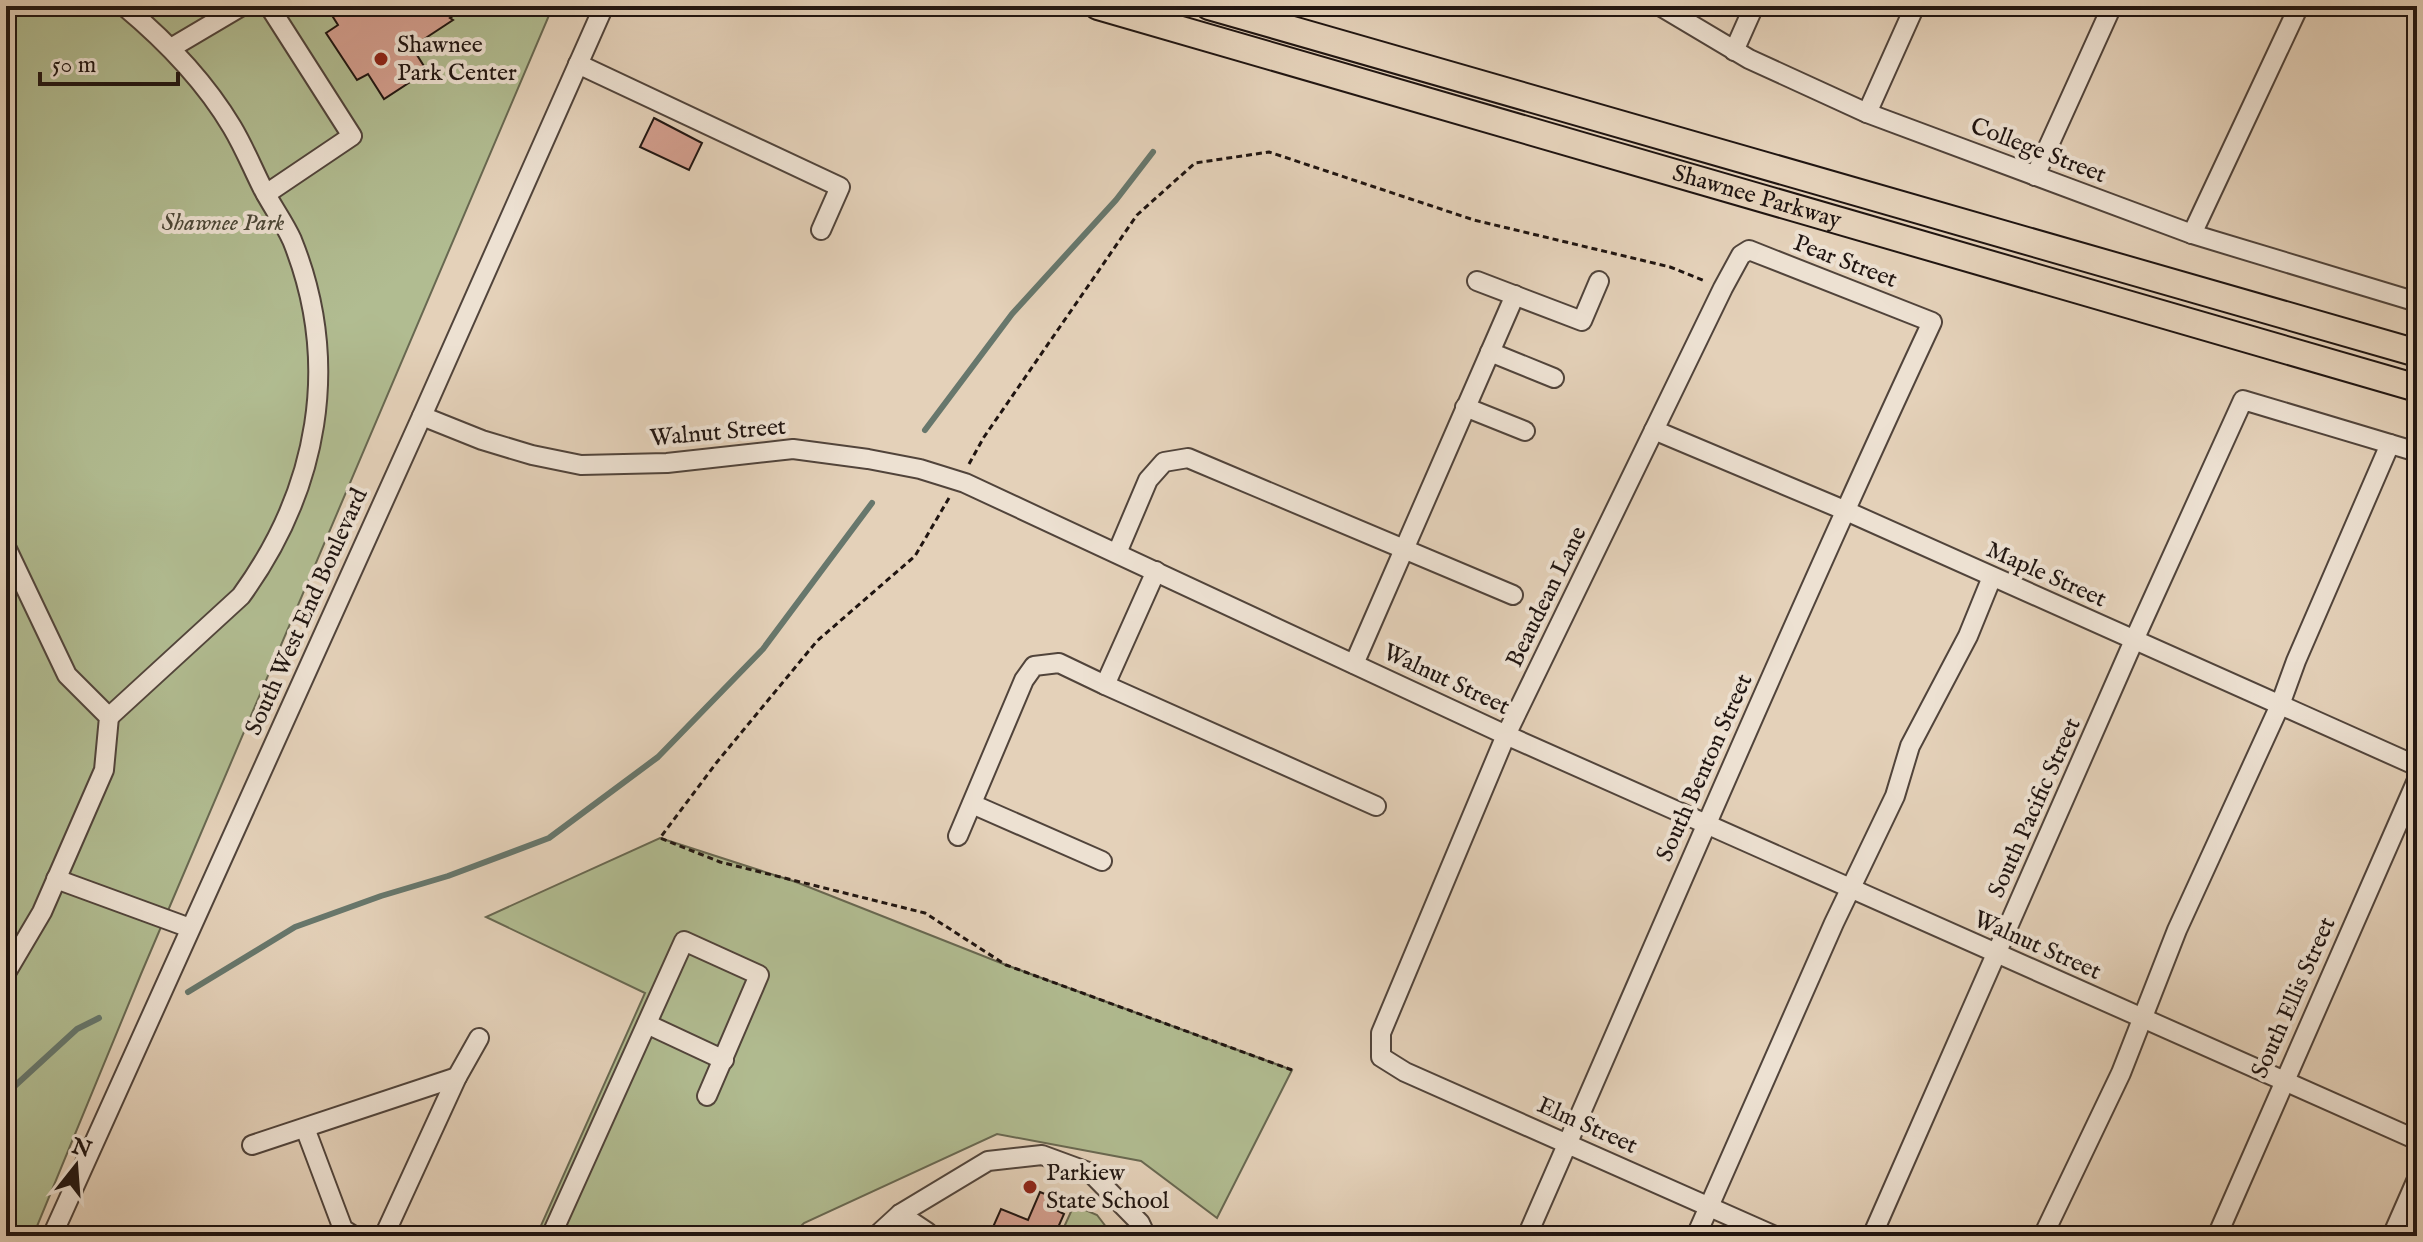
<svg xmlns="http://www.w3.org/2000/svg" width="2423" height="1242" font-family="'IM FELL English',serif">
<rect width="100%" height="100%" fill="#e4d1b9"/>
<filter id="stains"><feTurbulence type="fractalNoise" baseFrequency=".0025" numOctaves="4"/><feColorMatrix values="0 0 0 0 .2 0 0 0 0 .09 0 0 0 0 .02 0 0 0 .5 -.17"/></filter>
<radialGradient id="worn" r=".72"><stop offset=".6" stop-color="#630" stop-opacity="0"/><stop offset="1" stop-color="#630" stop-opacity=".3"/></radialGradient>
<g fill="#b1bc91" stroke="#686851" stroke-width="2">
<path d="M6,6h547l-412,968 -108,262h-27z"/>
<path d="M660,838l136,44 210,83 286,105 -75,148 -76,-57 -144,-27 -193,89 -13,13h-240l-12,-6 106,-237 -159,-76z"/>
<path d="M1074,1205l23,10 16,21h-53z"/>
</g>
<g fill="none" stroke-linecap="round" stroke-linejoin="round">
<g stroke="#67776c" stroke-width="6">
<path d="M925,430l87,-116 104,-114 37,-48"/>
<path d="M188,992l107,-65 86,-31 67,-20 101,-38 109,-81 105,-108 109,-146"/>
<path d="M6,1094l71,-65 22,-11"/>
</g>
</g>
<g fill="#d49f8f" stroke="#201511" stroke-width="2">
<path d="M326,6h143l-19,12 3,2 -41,27 15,24 -43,28 -16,-25 -11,6 -31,-47 12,-8z"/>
<path d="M654,118l48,25 -13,27 -49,-23z"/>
<path d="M1040,1192l22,9 -4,10 6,3 -8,18 9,4h-76l12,-27 27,11z"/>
</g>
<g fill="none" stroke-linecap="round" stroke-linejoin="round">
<g stroke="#51443b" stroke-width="22">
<g id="minor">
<path d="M1660,6l89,53 118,54 325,121 225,68"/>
<path d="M171,48l71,-42"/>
<path d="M1734,51l20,-45"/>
<path d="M578,64l262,123 -19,43"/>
<path d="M1867,113l48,-107"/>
<path d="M2035,176l77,-170"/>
<path d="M266,194l86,-58 -83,-130"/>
<path d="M2192,234l107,-228"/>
<path d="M1477,281l105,40 17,-40"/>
<path d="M1490,352l64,26"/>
<path d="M1465,407l60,24"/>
<path d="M422,416l60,24 50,15 49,10 86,-2 126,-14 75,10 52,10 45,14 541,252 911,405"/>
<path d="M1654,430l190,80 573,256"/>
<path d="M6,547l61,128 42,42 -5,53 -62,142 -36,61"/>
<path d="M1117,553l31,-73 16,-18 24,-4 325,137"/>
<path d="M1156,571l-51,114 271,121"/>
<path d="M1354,664l161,-369"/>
<path d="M109,717l132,-121c77,-106 101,-232 51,-356 -8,-18 -21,-35 -30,-53 -10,-20 -18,-40 -30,-60 -28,-47 -66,-86 -108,-121"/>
<path d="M972,804l130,57"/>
<path d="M958,836l66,-156 10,-14 25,-3 46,22"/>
<path d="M56,879l134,49"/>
<path d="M647,1024l77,36"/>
<path d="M305,1128l38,101 11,7"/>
<path d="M252,1145l205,-68"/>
<path d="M900,1214l27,18 2,4"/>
<path d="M52,1236l370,-820 182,-410"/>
<path d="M384,1236l73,-159 22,-39"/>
<path d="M551,1236l133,-295 75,34 -52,121"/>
<path d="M876,1236l24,-22 88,-53 54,-6 49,18 49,50 6,13"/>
<path d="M1527,1236c134,-305 264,-612 405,-914l-183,-72 -8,5 -18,33 -217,447 -125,298v24l24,15 370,164"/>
<path d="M1696,1236l138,-313 61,-127 15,-50 58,-110 24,-59"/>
<path d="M1872,1236l263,-598 108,-238 174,52"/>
<path d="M2043,1236l78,-163 56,-143 103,-225 16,-44 94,-217"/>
<path d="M2217,1236l200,-456"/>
<path d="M2392,1236l25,-57"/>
</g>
</g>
<g stroke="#201511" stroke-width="30">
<g id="highway">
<path id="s1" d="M1098,6l1319,382"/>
<path d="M1209,6l1208,347"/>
</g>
</g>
<g stroke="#201511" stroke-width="3" stroke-dasharray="6 4" stroke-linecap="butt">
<path d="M969,464l15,-27 153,-222 58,-52 74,-11 205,68 196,47 35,14"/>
<path d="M949,498l-34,58 -98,85 -100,121 -57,76 60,24 205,51 81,52 286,105"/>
</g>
<use href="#minor" stroke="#ede1d2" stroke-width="18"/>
<use href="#highway" stroke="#e4d1b9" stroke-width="26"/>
</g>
<g fill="#8f2418" stroke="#ede1d2" stroke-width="3">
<circle cx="381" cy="59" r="8"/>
<circle cx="1030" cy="1187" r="8"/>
</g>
<g text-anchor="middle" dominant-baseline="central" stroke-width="8" stroke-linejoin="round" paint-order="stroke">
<g font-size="24" fill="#201511" stroke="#ede1d2" text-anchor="start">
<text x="397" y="45">Shawnee<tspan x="397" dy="28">Park Center</tspan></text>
<text x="1046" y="1173">Parkiew<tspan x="1046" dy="28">State School</tspan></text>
</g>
<g font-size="24" fill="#201511" stroke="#ede1d2">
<text transform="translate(2038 151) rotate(21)">College Street</text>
<text stroke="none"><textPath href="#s1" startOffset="686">Shawnee Parkway</textPath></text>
<text transform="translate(1845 262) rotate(21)">Pear Street</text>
<text transform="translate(718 433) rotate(-5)">Walnut Street</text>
<text transform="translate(2046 575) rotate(24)">Maple Street</text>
<text transform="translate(1547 597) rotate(-64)">Beaudean Lane</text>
<text transform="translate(307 612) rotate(-66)">South West End Boulevard</text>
<text transform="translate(1446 680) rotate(25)">Walnut Street</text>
<text transform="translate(1705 768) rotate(-66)">South Benton Street</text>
<text transform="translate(2035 808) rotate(-66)">South Pacific Street</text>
<text transform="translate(2037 946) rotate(24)">Walnut Street</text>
<text transform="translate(2294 998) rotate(-66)">South Ellis Street</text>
<text transform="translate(1587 1126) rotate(24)">Elm Street</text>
</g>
<g font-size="24" font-style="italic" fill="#4c4737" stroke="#ede1d2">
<text x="223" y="223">Shawnee Park</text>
</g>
</g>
<rect width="2423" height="1242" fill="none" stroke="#e4d1b9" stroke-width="32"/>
<rect x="8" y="8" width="2407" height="1226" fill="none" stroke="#201511" stroke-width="4"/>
<rect x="16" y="16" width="2391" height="1210" fill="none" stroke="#201511" stroke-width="2"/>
<g transform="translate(76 1166) rotate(17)" stroke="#ede1d2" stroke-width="6" paint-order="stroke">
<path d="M0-6L14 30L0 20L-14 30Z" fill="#201511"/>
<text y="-12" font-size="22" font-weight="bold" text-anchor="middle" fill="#201511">N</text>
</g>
<path d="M40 72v12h138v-12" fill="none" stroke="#201511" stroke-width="4"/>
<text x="52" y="72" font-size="24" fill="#201511" stroke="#ede1d2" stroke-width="6" paint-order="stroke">50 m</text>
<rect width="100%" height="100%" filter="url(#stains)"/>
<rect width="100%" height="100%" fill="url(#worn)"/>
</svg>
